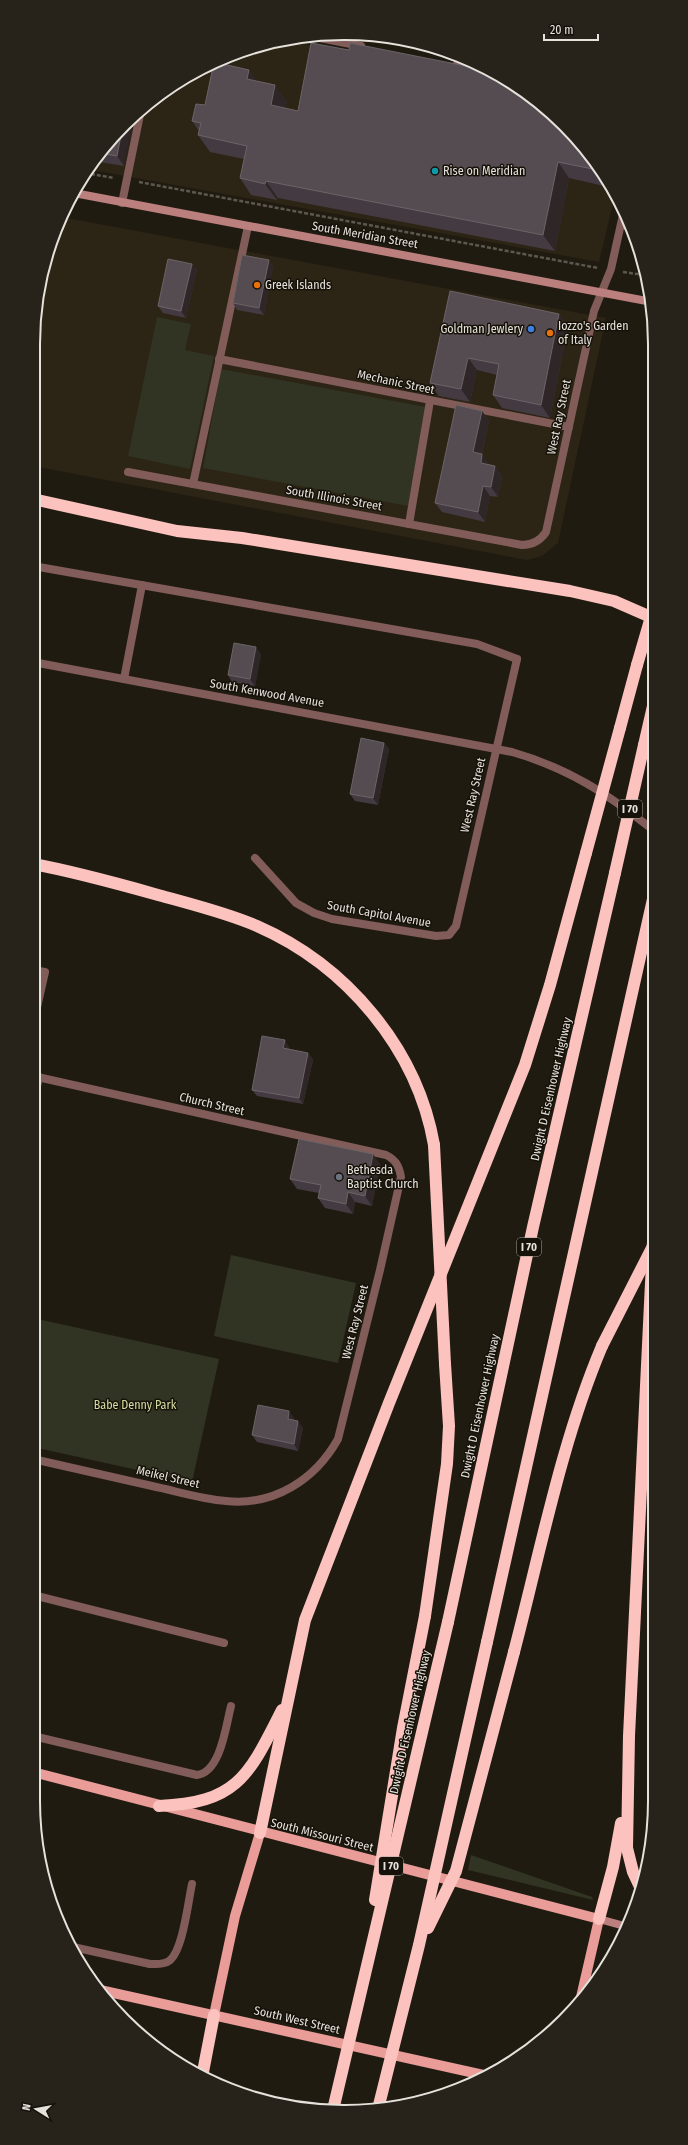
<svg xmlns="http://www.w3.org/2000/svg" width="688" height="2145" font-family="'Fira Sans Condensed',sans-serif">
<rect width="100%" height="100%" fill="#201b11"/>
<g fill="#2c2414">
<path d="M280,40l229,42 55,42 51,71 -16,67 -512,-93 37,-45 47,-39 54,-28z"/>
<path d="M61,217l545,101 -48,225 -16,13 -15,4 -494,-94v-122l6,-61z"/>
</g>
<g fill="#313422">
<path d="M157,317l34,7 -6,26 29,6 -24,113 -62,-13z"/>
<path d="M221,369l205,38 -18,99 -205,-38z"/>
<path d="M231,1255l125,28 -18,80 -124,-27z"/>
<path d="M33,1318l186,41 -27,123 -159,-35z"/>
<path d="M471,1855l121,42 1,3 -125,-30z"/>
</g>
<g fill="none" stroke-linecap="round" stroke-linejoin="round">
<g stroke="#5d584f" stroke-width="2.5" stroke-dasharray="4 2" stroke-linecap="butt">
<path d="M85,173l29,5"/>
<path d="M139,182l459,86"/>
<path d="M623,272l21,3"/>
<path d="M33,1377h3l-1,6h-2"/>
</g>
<g stroke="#815c59" stroke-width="8">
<path d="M122,203l19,-93"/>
<path d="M193,484l55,-258"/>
<path d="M409,524l21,-123"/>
<path d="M33,566l444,78 40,15"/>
<path d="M124,679l18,-94"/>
<path d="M33,970l12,2 -12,53"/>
<path d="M33,1595l191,48"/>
<path d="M150,1964c7,0 13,1 19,-3 14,-10 19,-59 23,-77"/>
</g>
<g stroke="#815c59" stroke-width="8">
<path d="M309,36l52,10"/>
<path d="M457,64l28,5"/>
<path d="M219,359l350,68"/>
<path d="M128,472l394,73c11,0 18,-4 24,-13l48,-221 17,-42 13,-59"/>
<path d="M33,662l479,90c56,16 96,42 141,78"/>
<path d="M255,858l41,45 18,10 18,6 104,17 13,-1 7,-9 61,-267"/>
<path d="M33,1076l353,79c10,5 13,11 15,22l-21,93 -42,169c-23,41 -64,67 -112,62 -25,-2 -50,-10 -74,-15 -40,-9 -80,-18 -119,-27"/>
<path d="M33,1104l6,-27"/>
<path d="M33,1736l164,39c24,-3 29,-50 34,-69"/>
<path d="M73,1947l77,17"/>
</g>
<g stroke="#bb807d" stroke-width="8">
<path d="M74,193l578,109"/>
<path d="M599,1919l29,8"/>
</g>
<g stroke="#e99c98" stroke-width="10">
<path d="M33,1772l566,147 -18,78"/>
<path d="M100,1990l388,86"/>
<path d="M214,2015l21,-99 25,-83"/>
</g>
<g stroke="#fbc2be" stroke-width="12">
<path d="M33,499l144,32 65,7 328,53 44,10 39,17"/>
<path d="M620,728l17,-63"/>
<path d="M644,745l9,-39"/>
<path d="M33,864c44,8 86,20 129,32 32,9 65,17 95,30 89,39 160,122 177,219"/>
<path d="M425,1616l22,-152 2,-38 -4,-62"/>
<path d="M448,1622l85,-395 82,-354"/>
<path d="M487,1642l166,-743"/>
<path d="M514,1652c27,-103 47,-209 88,-306"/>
<path d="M159,1806c79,-3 90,-31 123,-96"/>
<path d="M260,1833l45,-213 84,-217 136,-338 25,-80 36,-132"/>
<path d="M641,1889l-8,-17 -6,-24 2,-112 25,-515"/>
<path d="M599,1919l14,-52 8,-44"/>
<path d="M128,2023l22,21"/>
<path d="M202,2077l12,-62"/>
</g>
<g stroke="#fbc2be" stroke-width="12">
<path d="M637,665l16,-55"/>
<path d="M586,853l34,-125"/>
<path d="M615,873l29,-128"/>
<path d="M434,1145l11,219"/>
<path d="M602,1346l52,-102"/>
<path d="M375,1900l28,-172 22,-112"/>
<path d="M428,1928l28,-57 58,-219"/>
<path d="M378,2109l41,-164 68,-303"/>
<path d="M333,2110l115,-488"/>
</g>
</g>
<g fill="#433b41">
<path d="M257,81l30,20 -2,7 13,3 266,13 40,62 -35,-8 -14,73 -277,-53 -1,2 -26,-5 -11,-17 4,-19 -34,-7 -12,-17 1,-4 -7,-10 13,-16z"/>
<path d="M124,124v42l-30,-5z"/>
<path d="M269,260l4,7 -9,48 -27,-5 -4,-7z"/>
<path d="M192,264l5,6 -11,48 -23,-5 -5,-7z"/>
<path d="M450,291l109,23 9,13 -18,91 -48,-10 -9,-13 4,-20 -20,-5 -7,32 -31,-6 -9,-13z"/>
<path d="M482,411l7,10 -7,33 7,11 6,1 7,10 -4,21 -8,-1 -5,26 -43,-10 -7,-9z"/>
<path d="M261,654l-6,32 -23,-4 -4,-7z"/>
<path d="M384,743l5,6 -11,56 -23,-4 -5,-7z"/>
<path d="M289,1047v2l19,4 5,7 -10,44 -46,-8 -5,-6z"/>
<path d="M380,1164l-8,42 -17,-4 -2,12 -28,-6 -7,-10 1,-5 -22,-4 -7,-10z"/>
<path d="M294,1418v2l9,8 -5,23 -41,-9 -5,-7z"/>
</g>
<g fill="#2e2627">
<path d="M249,70l12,16 -14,-7z"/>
<path d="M275,85l12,16 -5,20 -11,-16z"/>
<path d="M134,116l-10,50 -7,-10 6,-31z"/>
<path d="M558,162l11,16 -14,73 -12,-16z"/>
<path d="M593,165l12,16 -1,5 -11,-17z"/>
<path d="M266,181l12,17 -1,2 -12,-16z"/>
<path d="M269,260l4,7 -9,48 -5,-7z"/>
<path d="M192,264l5,6 -11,48 -5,-7z"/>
<path d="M559,314l9,13 -18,91 -9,-13z"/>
<path d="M468,358l9,12 -7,32 -9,-13z"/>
<path d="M482,411l7,10 -9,41 -7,-10z"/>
<path d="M482,454l7,10 -1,9 -7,-10z"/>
<path d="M495,466l7,10 -4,21 -7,-10z"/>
<path d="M483,486l7,10 -5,26 -7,-10z"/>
<path d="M256,647l5,7 -6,32 -5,-7z"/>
<path d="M384,743l5,6 -11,56 -5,-7z"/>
<path d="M285,1040l4,7 -1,8 -5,-7z"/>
<path d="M308,1053l5,7 -10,44 -4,-6z"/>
<path d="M373,1154l7,10 -8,42 -7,-10z"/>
<path d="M348,1192l7,10 -2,12 -7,-10z"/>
<path d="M289,1411l5,7 -2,8 -4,-7z"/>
<path d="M298,1421l5,7 -5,23 -4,-7z"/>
</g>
<g fill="#554c51" stroke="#6b6467">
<path d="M311,43l38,7 1,-7 136,27 13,5 65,49 29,41v4l-35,-7 -15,73 -277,-54 -1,3 -25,-6 7,-32 -49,-11 3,-12 -9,-2 4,-17 9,1 9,-43 35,8 -2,9 28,6 -4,20 27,6z"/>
<path d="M123,125l-6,31 -17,-3z"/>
<path d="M242,255l27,5 -10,48 -26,-5z"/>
<path d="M168,259l24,5 -11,47 -23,-5z"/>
<path d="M450,291l109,23 -18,91 -48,-10 6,-31 -31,-6 -7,31 -31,-6z"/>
<path d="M456,405l26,6 -9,41 9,2 -1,9 14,3 -4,21 -8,-1 -5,26 -43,-9z"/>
<path d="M234,643l22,4 -6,32 -22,-4z"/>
<path d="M361,738l23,5 -11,55 -23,-4z"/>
<path d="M262,1036l23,4 -2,8 25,5 -9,45 -47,-8z"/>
<path d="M299,1139l74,15 -8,42 -17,-4 -2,12 -28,-6 3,-13 -31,-6z"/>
<path d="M258,1405l31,6 -1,8 10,2 -4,23 -42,-9z"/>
</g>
<circle fill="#0f9aa8" stroke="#161209" stroke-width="1.5" cx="435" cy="171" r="4"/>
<g fill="#e8710a" stroke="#161209" stroke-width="1.5">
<circle cx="257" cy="285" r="4"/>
<circle cx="550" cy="333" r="4"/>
</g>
<circle fill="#3f7fe0" stroke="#161209" stroke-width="1.5" cx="531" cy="329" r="4"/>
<circle fill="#6b7280" stroke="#161209" stroke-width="1.5" cx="339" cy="1177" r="4"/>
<g text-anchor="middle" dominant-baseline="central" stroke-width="3" stroke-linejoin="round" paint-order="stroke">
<g fill="#161209" stroke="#a7a39c" stroke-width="1">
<rect x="618" y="800" width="24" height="18" rx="3"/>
<rect x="517" y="1238" width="24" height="18" rx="3"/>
<rect x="379" y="1857" width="24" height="18" rx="3"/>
</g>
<g font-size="11" font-weight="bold" fill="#e5e1db">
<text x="630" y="809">I 70</text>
<text x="529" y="1247">I 70</text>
<text x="391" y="1866">I 70</text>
</g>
<g font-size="12" fill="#e5e1db" stroke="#161209" text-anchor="start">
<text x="443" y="171">Rise on Meridian</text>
<text x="265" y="285">Greek Islands</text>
<text x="558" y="326">Iozzo's Garden<tspan x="558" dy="14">of Italy</tspan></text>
<text x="523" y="329" text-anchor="end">Goldman Jewlery</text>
<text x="347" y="1170">Bethesda<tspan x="347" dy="14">Baptist Church</tspan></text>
</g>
<g font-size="12" fill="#e5e1db" stroke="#161209">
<text transform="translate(365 235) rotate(10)">South Meridian Street</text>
<text transform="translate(396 382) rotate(12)">Mechanic Street</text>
<text transform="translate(559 417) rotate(-78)">West Ray Street</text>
<text transform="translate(334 498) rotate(10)">South Illinois Street</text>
<text transform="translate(267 693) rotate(10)">South Kenwood Avenue</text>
<text transform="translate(473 795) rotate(-77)">West Ray Street</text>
<text transform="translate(379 914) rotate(10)">South Capitol Avenue</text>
<text transform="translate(551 1089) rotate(-77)">Dwight D Eisenhower Highway</text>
<text transform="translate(212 1104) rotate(13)">Church Street</text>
<text transform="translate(355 1322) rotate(-76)">West Ray Street</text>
<text transform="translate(480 1406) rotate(-78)">Dwight D Eisenhower Highway</text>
<text transform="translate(168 1477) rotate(13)">Meikel Street</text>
<text transform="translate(410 1722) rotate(-77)">Dwight D Eisenhower Highway</text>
<text transform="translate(322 1835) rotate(14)">South Missouri Street</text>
<text transform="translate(297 2020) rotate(13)">South West Street</text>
</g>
<g font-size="12" fill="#d2dea2" stroke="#161209">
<text x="135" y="1405">Babe Denny Park</text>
</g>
</g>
<path d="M0 0H688V2145H0ZM344 40H344A304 304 0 0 1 648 344V1801A304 304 0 0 1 344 2105H344A304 304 0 0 1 40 1801V344A304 304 0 0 1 344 40Z" fill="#27231a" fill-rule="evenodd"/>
<path fill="none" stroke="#e5e1db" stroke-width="2" d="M344 40H344A304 304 0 0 1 648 344V1801A304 304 0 0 1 344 2105H344A304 304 0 0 1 40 1801V344A304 304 0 0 1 344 40Z"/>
<g transform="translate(36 2109) rotate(281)" stroke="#161209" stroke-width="3" paint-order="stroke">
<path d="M0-3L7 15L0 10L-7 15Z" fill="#e5e1db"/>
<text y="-6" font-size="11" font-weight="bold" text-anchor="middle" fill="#e5e1db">N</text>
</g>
<path d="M544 34v6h54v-6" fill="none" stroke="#e5e1db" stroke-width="2"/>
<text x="550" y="34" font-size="12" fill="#e5e1db" stroke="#161209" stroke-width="3" paint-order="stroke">20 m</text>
</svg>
